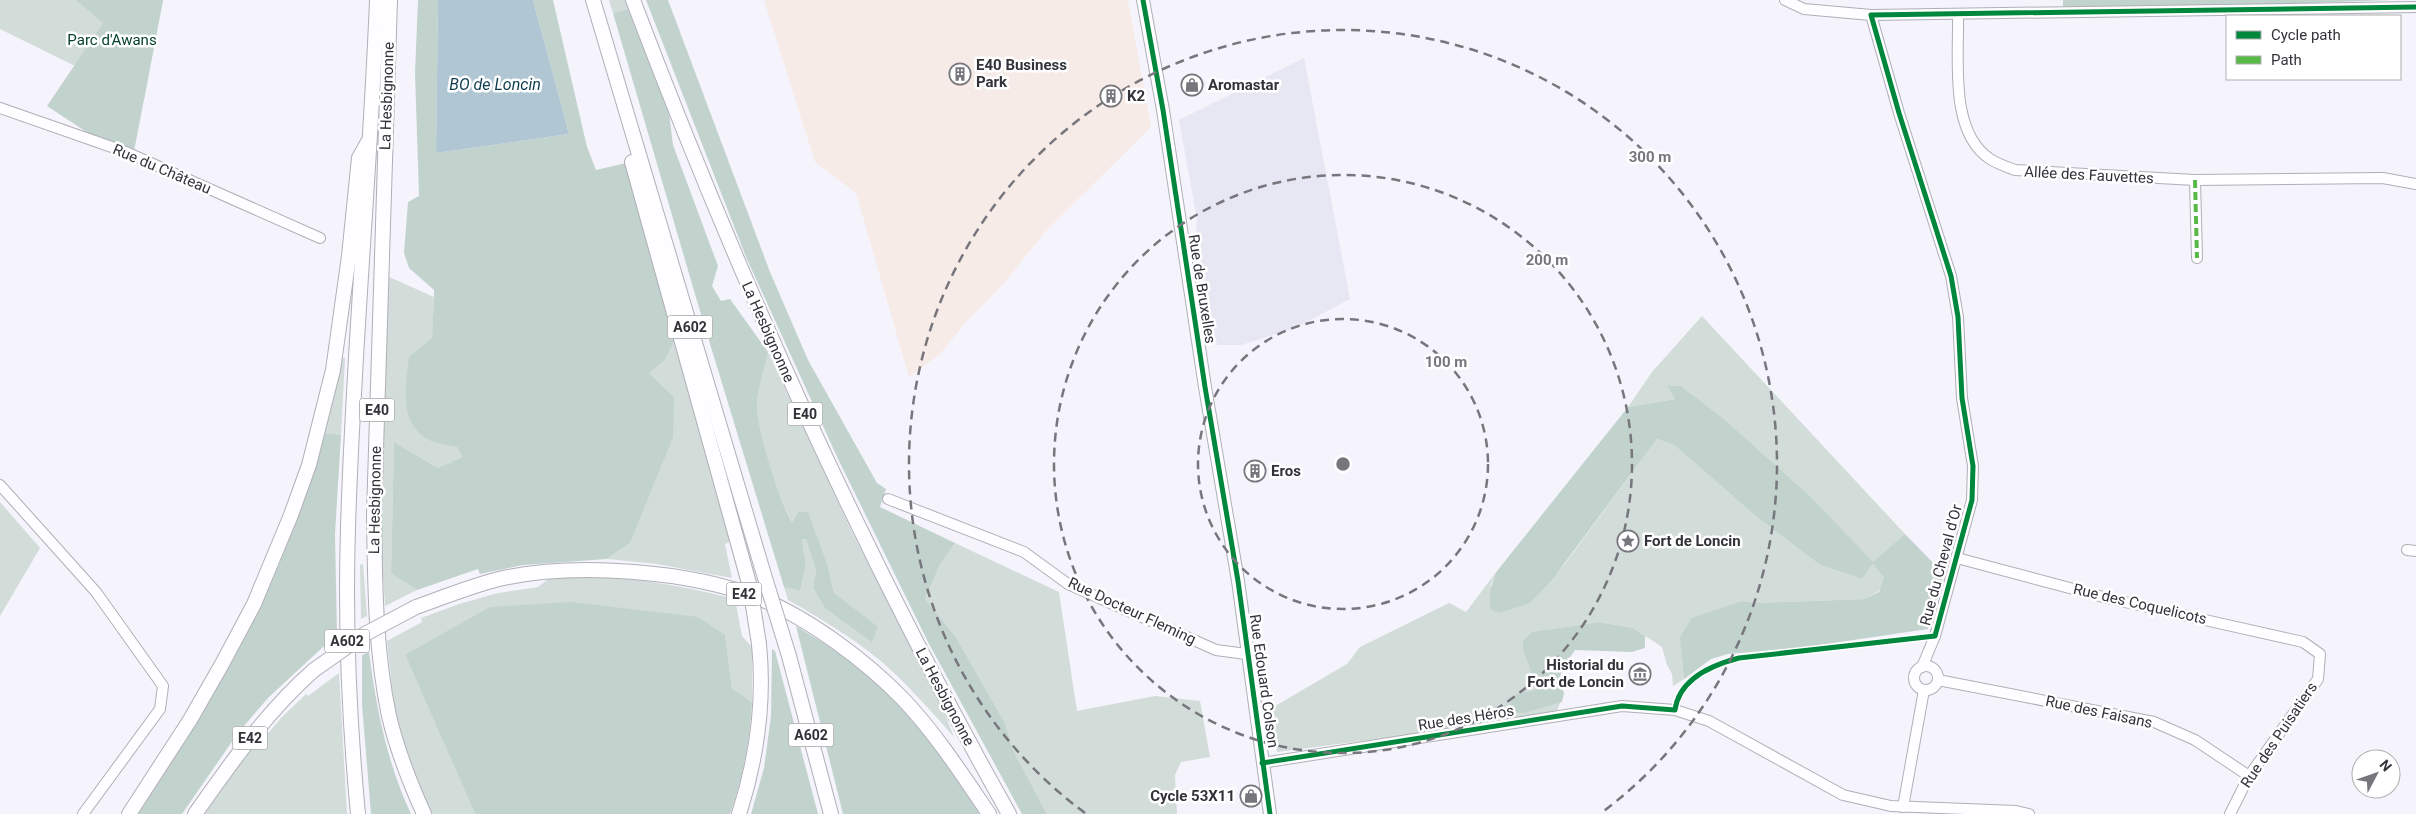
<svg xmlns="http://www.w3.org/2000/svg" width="2416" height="814" font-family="Roboto,sans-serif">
<rect width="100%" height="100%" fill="#f5f4fc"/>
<path fill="#f7ebe7" d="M764,0h364l23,127 -106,105 -40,50 -38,39 -27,33 -31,23 -53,-184 -41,-31z"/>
<path fill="#e7e6f3" d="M1304,58l46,241 -55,29 -54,17h-24l-21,-109 1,-17 -18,-99z"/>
<g fill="#d2dcd9">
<path d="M0,0h163l-19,100 -144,-71z"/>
<path d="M609,0h16l3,9 -15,4z"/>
<path d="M387,276l47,21 -6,142 29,8 7,10 -26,11 -44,-26 -3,130 26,18 -32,16 -4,-61z"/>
<path d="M1702,316l203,218 -31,28 10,16c-2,13 -7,15 -19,21l-109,4 -14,-2 -61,44 3,34 -11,7 -1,-12 -5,-9 -5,-18 -29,-19 -34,-6 -53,8 14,44v11l4,8 -9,23 -278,36 -7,-43 77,-45 13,-17 89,-44 17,9 31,-41 -7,15 40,17 34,-38 93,-126 17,6 84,73 62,47 42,14 -38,-68 -16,-17 -85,-76 -42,-32 -13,-1 7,14 -47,8 24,-35z"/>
<path d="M675,340l55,202 -5,2 7,34 -75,-14 -50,-5 23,-16 44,-146 -25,-24 16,-13z"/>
<path d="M768,352l84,180 92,180 10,25c-23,-26 -46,-52 -72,-75 -29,-24 -62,-44 -94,-62l-4,-13 16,4 6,-26 -4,-25 4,-1 10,32 -3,16 21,6 -6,-26 -30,-55 -6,11c-13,-26 -35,-89 -35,-118 1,-17 8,-37 11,-53z"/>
<path d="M342,358h3l-4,77 -16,-2z"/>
<path d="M0,502l40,46 -40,68z"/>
<path d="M955,543l104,49 18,119 78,-15 45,5 10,56 -29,5 -6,13 2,39h-130l-34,-64 -8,-27 -49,-86 -31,-38 15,-34z"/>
<path d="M363,564l4,52 -6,3 -1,-54z"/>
<path d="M595,576c48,3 93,11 140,23l7,37 10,11v55l-20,-14 -7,-53 -320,20 70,159h-44l-25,-63 -12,-43 -7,-67 35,-19 -1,-4 38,-14 39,-11 40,-6 10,-8z"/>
<path d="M339,673l8,141h-143l47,-67 6,-1 25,-29 24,-23 2,2z"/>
</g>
<g fill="#c2d3cd">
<path d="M76,0h87l-31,162 -85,-56 56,-83z"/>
<path d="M418,0h20l-2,153 133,-19 -36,-134h20l34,147 9,23 30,-7 49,177 -10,20 -16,13 25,24 -1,40 -43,106 -23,16 -84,6 -43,9 -2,-5 -61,21 -26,-17 3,-131 44,26 25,-11 -6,-10c-9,-2 -22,-4 -30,-8 -29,-18 -21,-53 -18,-82l23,-19 2,-41v-7l-25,-22 -5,-15 4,-51 11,-6 -4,-123z"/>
<path d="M646,0h22l102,272 38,88 69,123 9,6 -6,18 75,36 -15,22 -15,34 31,38 49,86 8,27 34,64h-25l-94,-172 -89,-181 -93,-204z"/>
<path d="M2063,0h329l-329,12z"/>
<path d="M628,9l41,104 4,32 45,121 -6,20 9,15 9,-2 38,53c-3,16 -10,36 -11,53 0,26 22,94 35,118l6,-11h10l20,55 6,26 44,34 -6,15 -47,-34 -12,-21 3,-16 -10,-32 -4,1 4,25 -6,26 -16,-4 -87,-286 -84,-288z"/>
<path d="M1667,385l14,1 42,32 85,76 65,68 32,-28 39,40 -16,55 -129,19 -71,6 -17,5 -27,20 -4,-42 12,-19 50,-17 14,2 109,-4 14,-7 5,-14 -11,-15 -11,16 -42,-14 -62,-47 -84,-73 -17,-6 -105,141 -22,23 -31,10 -8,-3c-3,-15 0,-26 6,-39l131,-164 47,-8z"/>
<path d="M325,433l16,2 -6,99 2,100 -69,64 -30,35 -56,81h-44c51,-79 103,-158 139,-245 19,-44 33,-90 48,-136z"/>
<path d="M571,602l127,15 27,18 7,53 20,14c-2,39 -9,75 -22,112h-255l-70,-159 85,-48z"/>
<path d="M1599,622l34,6 12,8v12l-13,4 -57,-2c-10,15 -21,25 -11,43l-2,9 -38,11 -14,-1 -1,-6 6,-11 23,-6 -15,-39v-9l9,-9z"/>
<path d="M796,626c38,23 84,52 113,87 26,31 48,67 70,101h-136z"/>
<path d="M772,649l3,2 43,163h-67l13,-46 7,-52z"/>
<path d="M369,652c7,55 18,111 42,162h-40l-9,-109v-50z"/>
</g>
<path fill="#b0c6d3" d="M438,0h95l36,134 -133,19z"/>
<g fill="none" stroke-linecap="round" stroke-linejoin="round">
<g stroke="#b0afb6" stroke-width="12">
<g id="minor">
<path d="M1785,0l19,9 67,6 545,-8"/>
<path d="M1871,15l28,98 52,163 7,41 4,81 11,68 -1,34 -37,136 -13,31"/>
<path d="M1958,15c1,44 -9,117 32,144 8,5 17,8 25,11l180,10 188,-2 33,6"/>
<path d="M0,108l126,44 194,86"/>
<path d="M2195,180l2,78"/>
<path d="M0,485l96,107 67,94 -3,23 -77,105"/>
<path d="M888,499l136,53 44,32 148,66 30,4"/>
<path d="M2407,550l9,1"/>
<path d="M1957,558l150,40 196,44 17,12 -2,25 -69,97 -19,38"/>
<circle cx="1926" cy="678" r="12"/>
<path d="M1938,680l216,42 41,18 54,36"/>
<path d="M1262,763l360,-57 53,4 34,11 134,74 48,11 125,5 13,3"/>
<path d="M1903,807l21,-117"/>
</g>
</g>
<g stroke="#b0afb6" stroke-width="14">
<path id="major" d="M1143,0l20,110 42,277 33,194 32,233"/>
</g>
<g stroke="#b0afb6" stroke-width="16">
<g id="highway">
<path d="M390,0l-16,514c1,67 1,136 15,202 8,34 21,67 35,98"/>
<path d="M593,0l169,568"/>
<path d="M633,0c106,280 229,553 376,814"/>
<path d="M632,162l110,396"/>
<path d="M416,607c28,-10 55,-21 83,-28 74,-17 191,-9 262,20 49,20 105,62 142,100 33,35 59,75 86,115"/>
<path d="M789,656l42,158"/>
<path d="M129,814l61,-94 32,-56 32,-60 37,-89 18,-50 24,-95 16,-114 10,-98 9,-16"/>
<path d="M195,814c36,-51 72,-103 119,-144"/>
<path d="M358,814c-9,-95 -13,-191 -10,-286 5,-176 22,-352 29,-528"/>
<path d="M739,814c18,-56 26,-111 20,-170"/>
</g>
</g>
<use href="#minor" stroke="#fefdff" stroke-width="10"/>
<use href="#major" stroke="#fefdff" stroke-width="12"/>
<use href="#highway" stroke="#fefdff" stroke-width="14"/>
<g stroke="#b0afb6" stroke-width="16" stroke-linecap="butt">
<g id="highway-bridge">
<path d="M742,558l8,29 9,57"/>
<path d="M762,568l27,88"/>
<path d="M314,670l51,-36 51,-27"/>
</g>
</g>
<use href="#highway-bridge" stroke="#fefdff" stroke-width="14"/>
<path stroke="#58b947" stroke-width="4" stroke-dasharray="8 4" stroke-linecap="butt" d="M2195,180l2,78"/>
<g stroke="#fff" stroke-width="8">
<g id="cycleway">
<path d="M1143,0l20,110 42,277 33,194 32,233"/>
<path d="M1262,763l360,-57 53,4c4,-31 37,-45 64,-52l196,-22 37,-136 1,-34 -11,-68 -4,-81 -7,-41 -52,-163 -28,-98 545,-8"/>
</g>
</g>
<use href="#cycleway" stroke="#00873e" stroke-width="5"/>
</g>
<g fill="none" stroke="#77767d" stroke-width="2.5" stroke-dasharray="9 6">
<circle cx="1343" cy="464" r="145"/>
<circle cx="1343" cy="464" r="289"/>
<path d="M1085 813A434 434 0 1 1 1601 813"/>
</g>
<defs>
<g id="building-ring" transform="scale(1.125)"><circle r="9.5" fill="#fff" stroke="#77767d" stroke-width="1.5"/><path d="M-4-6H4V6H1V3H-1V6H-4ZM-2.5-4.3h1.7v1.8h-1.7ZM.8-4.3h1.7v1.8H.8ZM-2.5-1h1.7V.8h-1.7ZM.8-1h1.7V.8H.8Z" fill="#77767d"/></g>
<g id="shop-ring" transform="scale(1.125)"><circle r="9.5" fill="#fff" stroke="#77767d" stroke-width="1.5"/><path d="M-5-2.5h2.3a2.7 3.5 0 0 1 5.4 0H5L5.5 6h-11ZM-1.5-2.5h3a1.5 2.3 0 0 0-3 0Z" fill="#77767d"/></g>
<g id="sight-ring" transform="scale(1.125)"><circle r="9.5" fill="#fff" stroke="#77767d" stroke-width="1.5"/><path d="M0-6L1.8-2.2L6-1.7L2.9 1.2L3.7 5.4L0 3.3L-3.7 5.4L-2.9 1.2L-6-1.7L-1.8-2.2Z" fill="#77767d"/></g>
<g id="museum-ring" transform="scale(1.125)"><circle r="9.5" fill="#fff" stroke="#77767d" stroke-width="1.5"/><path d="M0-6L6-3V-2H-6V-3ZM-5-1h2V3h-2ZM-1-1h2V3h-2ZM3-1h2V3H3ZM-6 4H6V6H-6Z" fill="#77767d"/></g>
</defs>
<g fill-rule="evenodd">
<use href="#building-ring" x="960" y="74"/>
<use href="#shop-ring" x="1192" y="85"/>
<use href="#building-ring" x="1111" y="96"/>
<use href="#building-ring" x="1255" y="471"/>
<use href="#sight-ring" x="1628" y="541"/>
<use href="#museum-ring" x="1640" y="674"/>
<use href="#shop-ring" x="1251" y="796"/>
</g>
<g text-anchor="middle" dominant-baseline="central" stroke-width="5" stroke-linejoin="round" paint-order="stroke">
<g fill="#fff" stroke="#707074" stroke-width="1">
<rect x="667.5" y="315.5" width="45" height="23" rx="4"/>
<rect x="359.5" y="398.5" width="35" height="23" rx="4"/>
<rect x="787.5" y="402.5" width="35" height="23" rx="4"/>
<rect x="726.5" y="582.5" width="35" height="23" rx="4"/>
<rect x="324.5" y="629.5" width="45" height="23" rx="4"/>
<rect x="788.5" y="723.5" width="45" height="23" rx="4"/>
<rect x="232.5" y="726.5" width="35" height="23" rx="4"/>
</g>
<g font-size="14" font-weight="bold" fill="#333239">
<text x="690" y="327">A602</text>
<text x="377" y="410">E40</text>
<text x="805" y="414">E40</text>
<text x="744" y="594">E42</text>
<text x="347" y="641">A602</text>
<text x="811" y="735">A602</text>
<text x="250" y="738">E42</text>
</g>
<g font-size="15" fill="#04422a" stroke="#fff">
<text x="112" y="40">Parc d'Awans</text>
</g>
<g font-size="15" font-weight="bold" fill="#333239" stroke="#fff" text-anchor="start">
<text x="976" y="65">E40 Business<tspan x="976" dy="17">Park</tspan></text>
<text x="1208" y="85">Aromastar</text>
<text x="1127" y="96">K2</text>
<text x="1271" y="471">Eros</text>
<text x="1644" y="541">Fort de Loncin</text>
<text x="1624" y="665" text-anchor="end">Historial du<tspan x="1624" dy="17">Fort de Loncin</tspan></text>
<text x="1235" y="796" text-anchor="end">Cycle 53X11</text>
</g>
<g font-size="15" fill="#333239" stroke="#fff">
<text transform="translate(387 96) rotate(-88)">La Hesbignonne</text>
<text transform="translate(162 169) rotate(23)">Rue du Château</text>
<text transform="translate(2089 175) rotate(3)">Allée des Fauvettes</text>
<text transform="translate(1202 289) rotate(81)">Rue de Bruxelles</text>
<text transform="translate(768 332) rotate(66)">La Hesbignonne</text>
<text transform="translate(375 500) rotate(-89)">La Hesbignonne</text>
<text transform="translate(1941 565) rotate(-75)">Rue du Cheval d'Or</text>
<text transform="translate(2140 604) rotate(13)">Rue des Coquelicots</text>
<text transform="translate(1132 611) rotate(25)">Rue Docteur Fleming</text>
<text transform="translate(1264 681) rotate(82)">Rue Edouard Colson</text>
<text transform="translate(945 697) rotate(62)">La Hesbignonne</text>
<text transform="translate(2099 712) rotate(12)">Rue des Faisans</text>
<text transform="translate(1466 718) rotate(-9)">Rue des Héros</text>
<text transform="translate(2279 735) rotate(-56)">Rue des Puisatiers</text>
</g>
<g font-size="16" font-style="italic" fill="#0f3c4f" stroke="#fff">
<text x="495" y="84">BO de Loncin</text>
</g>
</g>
<circle cx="1343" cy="464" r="8" fill="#77767d" stroke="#fff" stroke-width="2.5"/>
<g font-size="15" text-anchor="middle" font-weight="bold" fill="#77767d" stroke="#fff" stroke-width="5" stroke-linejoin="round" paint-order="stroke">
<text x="1650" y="162">300 m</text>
<text x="1547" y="265">200 m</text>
<text x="1446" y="367">100 m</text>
</g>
<rect x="2226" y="15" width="175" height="65" fill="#ffffff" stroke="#adadb0"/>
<rect x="2236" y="31" width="25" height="8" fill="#00873e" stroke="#adadb0"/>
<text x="2271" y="40" font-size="15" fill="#333239">Cycle path</text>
<rect x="2236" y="56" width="25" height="8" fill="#58b947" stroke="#adadb0"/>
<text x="2271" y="65" font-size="15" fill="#333239">Path</text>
<g transform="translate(2376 774) rotate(49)"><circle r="24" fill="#ffffff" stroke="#adadb0"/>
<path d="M0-4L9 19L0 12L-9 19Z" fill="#77767d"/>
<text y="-8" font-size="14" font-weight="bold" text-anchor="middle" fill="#333239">N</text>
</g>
</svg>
